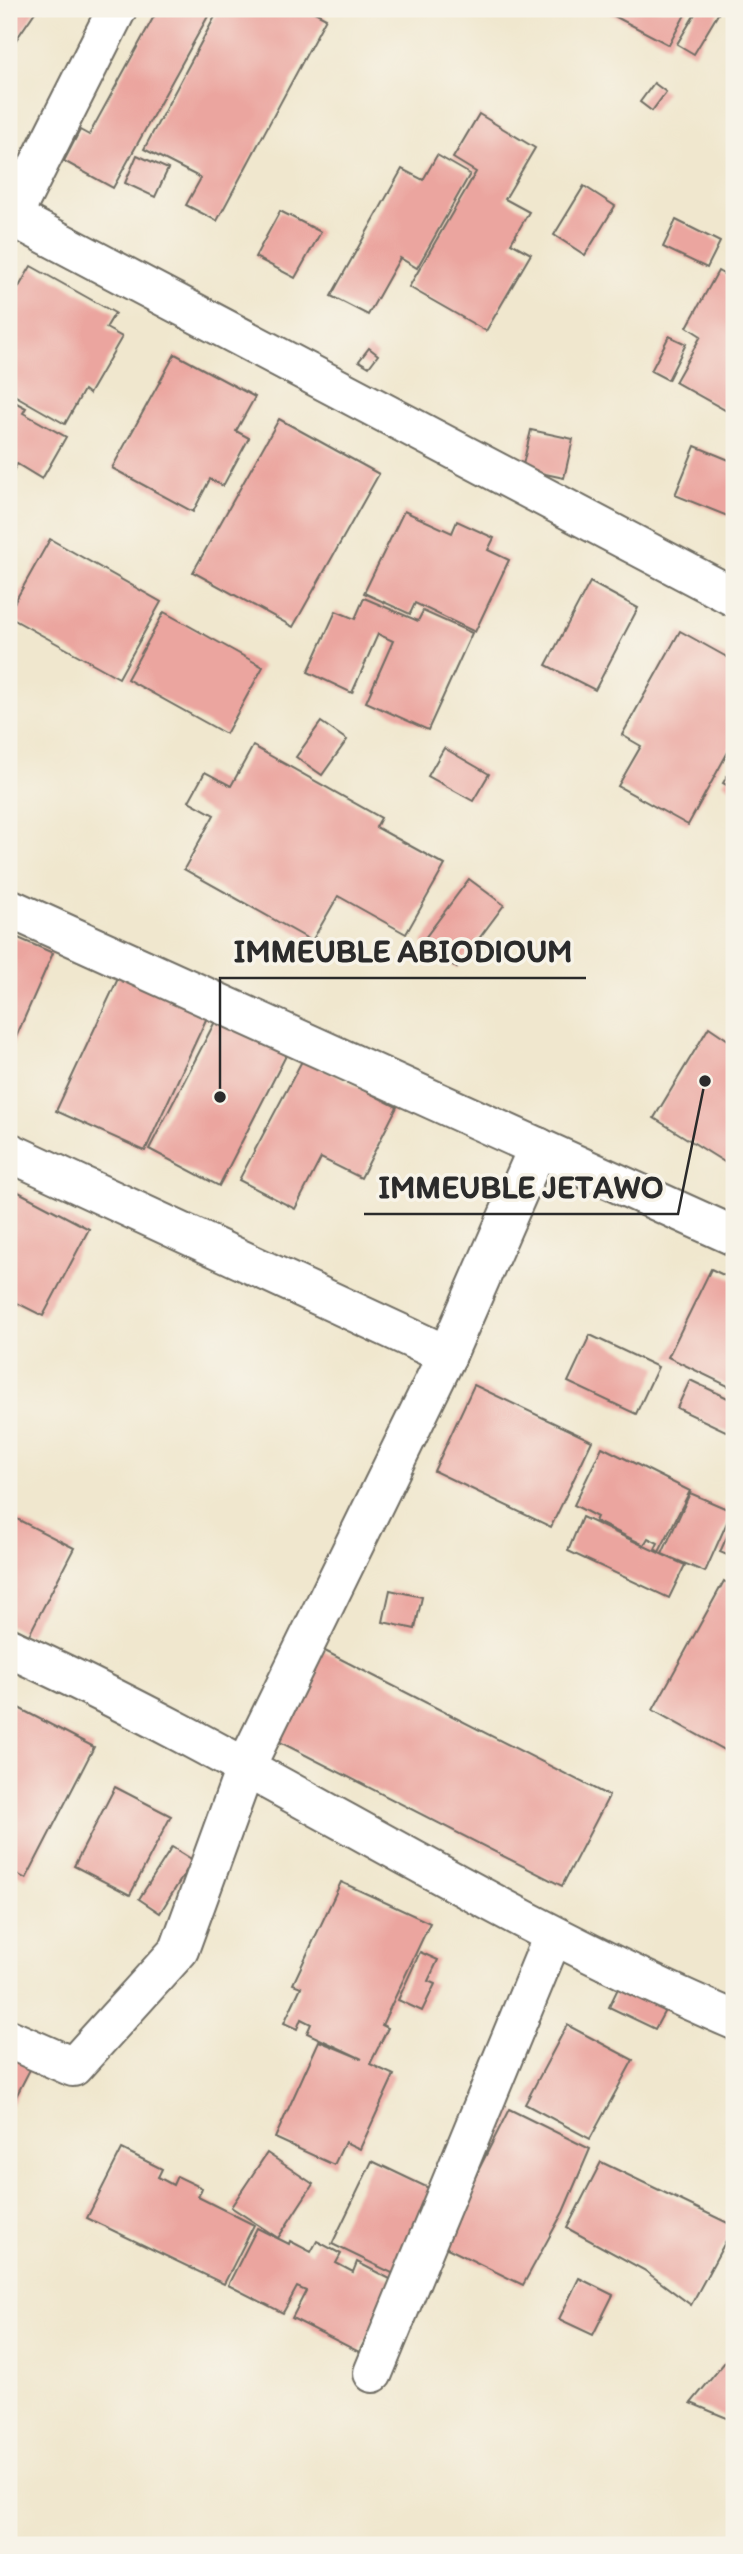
<svg xmlns="http://www.w3.org/2000/svg" width="743" height="2554" font-family="Itim,sans-serif">
<rect width="100%" height="100%" fill="#f7f3e8"/>
<filter id="ink" filterUnits="userSpaceOnUse"><feTurbulence type="fractalNoise" baseFrequency=".0143" numOctaves="2"/><feDisplacementMap in="SourceGraphic" scale="14" xChannelSelector="R" yChannelSelector="G"/><feConvolveMatrix kernelMatrix="1 2 1 2 8 2 1 2 1" color-interpolation-filters="sRGB"/></filter>
<filter id="wash" filterUnits="userSpaceOnUse"><feTurbulence type="fractalNoise" baseFrequency=".00686" numOctaves="4" result="noise"/><feDisplacementMap in="SourceGraphic" scale="28" xChannelSelector="R" yChannelSelector="G"/><feGaussianBlur stdDeviation="1.57" result="paint"/><feColorMatrix in="noise" values="0 0 0 0 0 0 0 0 0 0 0 0 0 0 0 0 0 1.4 0 .05"/><feComposite in="paint" operator="in"/></filter>
<g filter="url(#wash)">
<rect width="100%" height="100%" fill="#f0e7ce"/>
<g id="blocks">
<g fill="#eba59f">
<path d="M9,9h28l-28,41z"/>
<path d="M158,9h54l-99,179 -49,-27 16,-31 9,5z"/>
<path d="M219,9h90l17,9 -109,203 -31,-16 15,-27 -57,-29z"/>
<path d="M601,9h87l-19,36z"/>
<path d="M698,9h23l-27,45 -17,-10z"/>
<path d="M654,83l12,9 -14,19 -12,-9z"/>
<path d="M479,114l56,34 -30,51 24,13 -18,31 20,11 -45,77 -77,-44 67,-115 -23,-14z"/>
<path d="M137,155l31,14 -13,28 -30,-14z"/>
<path d="M437,155l33,19 -53,94 -17,-10 -32,57 -37,-19 71,-127 21,11z"/>
<path d="M584,186l31,20 -30,49 -31,-20z"/>
<path d="M280,211l41,21 -26,46 -40,-21z"/>
<path d="M676,220l44,22 -13,26 -44,-21z"/>
<path d="M31,266l84,47 -9,15 16,9 -33,57 -5,-4 -19,34 -56,-32v-88z"/>
<path d="M718,271l16,9v135l-59,-33 26,-46 -14,-9z"/>
<path d="M669,336l17,8 -18,36 -17,-9z"/>
<path d="M369,348l9,7 -9,12 -10,-6z"/>
<path d="M175,354l80,43 -19,34 13,7 -26,48 -13,-7 -17,33 -81,-44z"/>
<path d="M9,399l17,9 -3,5 43,24 -24,42 -25,-15 -8,15z"/>
<path d="M279,419l100,55 -86,153 -100,-55z"/>
<path d="M531,430l42,9 -9,39 -42,-9z"/>
<path d="M695,446l39,16v45l-4,10 -55,-22z"/>
<path d="M404,511l48,22 5,-12 37,17 -6,12 21,10 -34,72 -60,-29 -5,11 -46,-21z"/>
<path d="M50,539l111,63 -42,76 -110,-61v-5z"/>
<path d="M590,582l48,26 -43,82 -49,-25z"/>
<path d="M364,598l54,23 5,-10 49,22 -44,97 -62,-28 27,-61 -15,-7 -26,59 -44,-21 28,-61 19,8z"/>
<path d="M164,612l99,55 -37,67 -99,-55z"/>
<path d="M680,631l54,30v80l-46,84 -70,-39 23,-40 -19,-11z"/>
<path d="M321,722l26,18 -25,35 -26,-18z"/>
<path d="M253,746l128,72 -5,9 69,38 -39,69 -68,-38 -26,45 -128,-72 30,-54 -25,-14 16,-29 26,14z"/>
<path d="M444,748l45,26 -16,27 -45,-25z"/>
<path d="M734,764v25l-11,-6z"/>
<path d="M469,879l35,26 -47,63 -35,-26z"/>
<path d="M9,934l44,19 -44,100z"/>
<path d="M122,970l88,41 -65,140 -89,-40z"/>
<path d="M222,1008l70,36 -73,142 -70,-37z"/>
<path d="M709,1027l25,17v124l-80,-50z"/>
<path d="M303,1059l94,48 -36,71 -40,-20 -26,51 -56,-29z"/>
<path d="M9,1187l80,42 -46,87 -34,-17z"/>
<path d="M711,1269l23,11v109l-66,-32z"/>
<path d="M590,1335l68,32 -22,47 -68,-32z"/>
<path d="M690,1380l44,21v34l-57,-27z"/>
<path d="M474,1385l118,56 -41,86 -117,-56z"/>
<path d="M602,1447l88,44 -31,61 -4,-3 3,-6 -10,-5 -4,7 -49,-24 2,-4 -23,-12z"/>
<path d="M690,1493l44,19v7l-5,-1 -24,54 -43,-18z"/>
<path d="M9,1515l65,33 -45,87 -20,-10z"/>
<path d="M582,1517l103,48 -16,33 -101,-47z"/>
<path d="M734,1521v37l-14,-6z"/>
<path d="M724,1581l10,6v168l-81,-45z"/>
<path d="M390,1590l32,7 -7,32 -32,-7z"/>
<path d="M323,1650l286,146 -47,90 -286,-146z"/>
<path d="M9,1703l85,44 -68,132 -17,-9z"/>
<path d="M115,1787l56,29 -41,79 -56,-29z"/>
<path d="M172,1847l21,13 -33,53 -21,-14z"/>
<path d="M341,1882l89,41 -48,102 6,3 -18,36 24,11 -34,74 -15,-7 -11,23 -59,-27 44,-97 43,18 -55,-26 4,-9 -10,-5 -4,10 -13,-6 17,-36 -8,-3z"/>
<path d="M420,1952l18,8 -10,21 7,3 -13,27 -24,-11z"/>
<path d="M622,1980l47,23 -14,26 -46,-22z"/>
<path d="M567,2025l66,35 -43,79 -65,-35z"/>
<path d="M9,2043l28,13 -28,54z"/>
<path d="M509,2109l81,40 -27,63 -40,73 -82,-40z"/>
<path d="M122,2149l40,20 -4,8 15,8 4,-9 25,12 -4,9 56,28 -30,59 -137,-66z"/>
<path d="M267,2153l46,31 -35,54 -47,-31z"/>
<path d="M372,2161l65,31 -41,83 -64,-31z"/>
<path d="M601,2162l133,64 -43,79 -47,-35 -77,-42z"/>
<path d="M257,2228l32,16 1,-3 21,11 6,-11 24,13 -5,9 17,9 4,-10 39,20 -37,70 -67,-34 14,-27 -9,-4 -14,26 -55,-28z"/>
<path d="M579,2278l34,17 -20,40 -34,-16z"/>
<path d="M734,2351v70l-43,-18z"/>
</g>
</g>
</g>
<g filter="url(#ink)">
<use href="#blocks" fill-opacity="0" stroke="#706d64" stroke-width="2"/>
<g fill="none" stroke-linecap="round" stroke-linejoin="round">
<g stroke="#706d64" stroke-width="42">
<g id="street">
<path d="M9,215l725,382"/>
<path d="M9,223l108,-214"/>
<path d="M9,908l725,328"/>
<path d="M9,1152l438,203"/>
<path d="M9,1648c248,112 474,266 725,372"/>
<path d="M9,2039l64,28 106,-117 67,-184 201,-411 91,-208"/>
<path d="M373,2373l180,-437"/>
</g>
</g>
<use href="#street" stroke="#fff" stroke-width="38"/>
</g>
</g>
<path fill="none" stroke="#2b2b2b" stroke-width="2.5" d="M220 1097L220 978H586M705 1081L678 1214H364"/>
<g fill="#2b2b2b" stroke="#f7f3e8" stroke-width="2.5">
<circle cx="220" cy="1097" r="7"/>
<circle cx="705" cy="1081" r="7"/>
</g>
<g font-size="32" text-anchor="middle" font-weight="bold" fill="#2b2b2b" stroke="#f7f3e8" stroke-width="7" stroke-linejoin="round" paint-order="stroke">
<text x="403" y="962">IMMEUBLE ABIODIOUM</text>
<text x="521" y="1198">IMMEUBLE JETAWO</text>
</g>
<rect width="743" height="2554" fill="none" stroke="#f7f3e8" stroke-width="35"/>
</svg>
